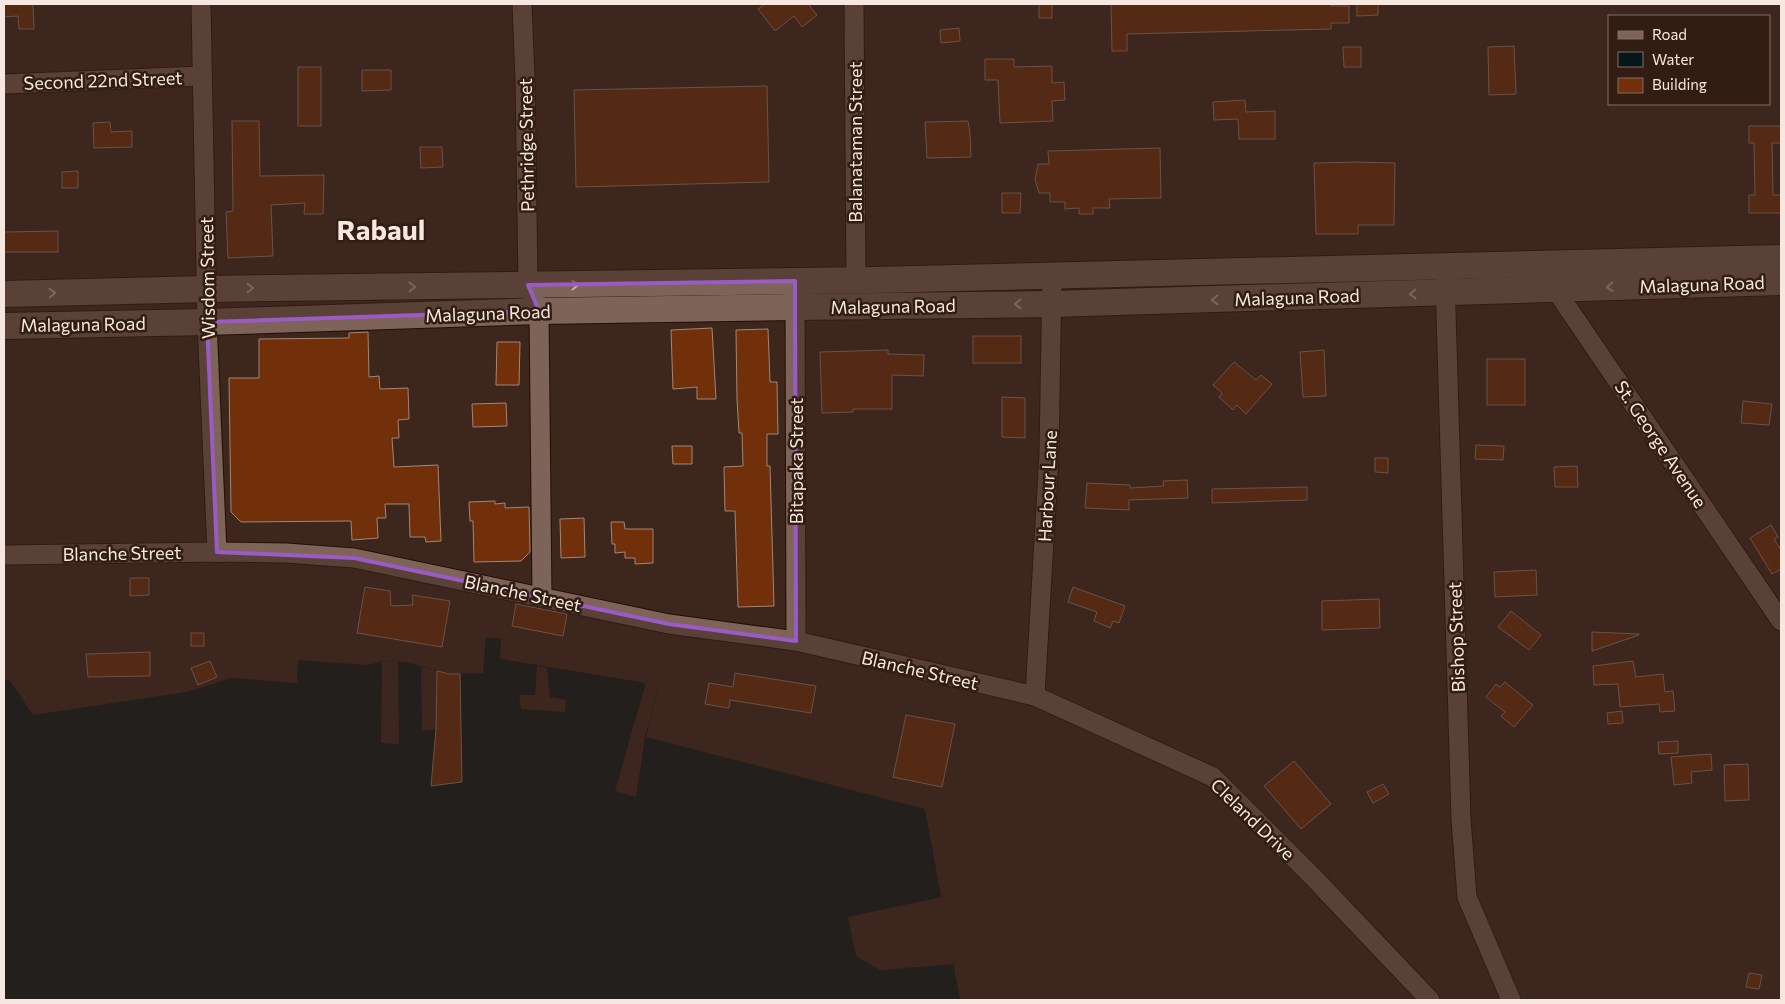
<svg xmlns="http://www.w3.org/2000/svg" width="1785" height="1004" font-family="Commissioner,sans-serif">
<rect width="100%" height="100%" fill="#3d271d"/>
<path fill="#05171b" d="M486,637l15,2 -1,20 159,26 -13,52 279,72 35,191h-956v-319l5,-2 24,36 153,-23 46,-14 65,5 1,-23 70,5 14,-4 23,1 45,12 33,-1z"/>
<g fill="#3d271d">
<path d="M382,661l16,1 1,82 -18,-1z"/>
<path d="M537,666l10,2 3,29 16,3 -1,12 -44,-3 -2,-14h16z"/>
<path d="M421,667l16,4 -1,58 -14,2z"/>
<path d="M646,682l13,3 -14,52 -9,60 -21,-6z"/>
<path d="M942,897l12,67 -74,6 -24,-14 -8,-39z"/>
</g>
<g fill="#712f0a" stroke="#a1867a">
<path d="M4,4h29l1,25h-15l-1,-13 -14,1z"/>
<path d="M765,4h45l-1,1 8,10 -15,12 -8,-11 -19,15 -17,-22z"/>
<rect x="1039" y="4" width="13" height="14"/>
<path d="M1111,4h220v2h18v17h-18v6l-204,5v17h-15z"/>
<path d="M1357,4h21v11l-21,1z"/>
<path d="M959,28l1,13 -19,2 -1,-13z"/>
<path d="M1514,46l2,48 -27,1 -1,-48z"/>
<path d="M1343,47h18v20h-17z"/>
<path d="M985,59h29v8l38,-1v17l12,-1 1,18 -13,1 1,20 -53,2 -2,-43h-13z"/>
<rect x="298" y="67" width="23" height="59"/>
<path d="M362,70h29v20l-29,1z"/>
<path d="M767,86l2,96 -193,5 -2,-97z"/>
<path d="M1245,100l1,12 29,-1v28h-36l-1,-20 -24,1 -1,-18z"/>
<path d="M232,121h27l1,55 64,-1 -1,39h-19l1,-11 -34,2 2,51 -45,2 -2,-46 7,-1z"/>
<path d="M968,121l2,13 1,23 -44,1 -2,-36z"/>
<path d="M110,122l1,10 21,-1v16l-38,1 -1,-25z"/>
<path d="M1749,126h32v17h-9l1,52h8v18h-32v-18h6l-1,-52h-5z"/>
<path d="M420,147h22l1,20 -22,1z"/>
<path d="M1160,148l1,50 -52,1 1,9h-17v6h-14v-6l-14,1v-7h-15v-9h-11l-4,-14 3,-15h11l-1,-13z"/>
<path d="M1357,162l38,1 -1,62h-36v9h-42l-2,-71z"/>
<path d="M78,171v17h-16v-16z"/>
<path d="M1002,193h19l-1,20h-18z"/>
<path d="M58,231v21h-54v-20z"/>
<path d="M712,328l4,71h-19v-12l-24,2 -2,-59z"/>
<path d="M768,329l2,53h7l1,52h-11v32h3l4,140 -36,1 -3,-96h-10l-1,-44 19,-1 -1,-33h-3l-2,-34 -1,-69z"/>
<path d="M368,332l1,45 10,-1 1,13 28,-1 1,31 -11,1 1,18h-7l2,29 44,-2 3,76 -15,1 -1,-5h-15l-1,-33h-24l1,14h-9l1,20 -26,2 -1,-19 -110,1 -10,-10 -2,-134h30v-39l90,-1v-5z"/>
<rect x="973" y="336" width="48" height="27"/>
<path d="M497,342h23l-1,43h-23z"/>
<path d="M888,350v4l36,1 -1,21 -31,-1v34h-39v3l-31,1 -2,-61z"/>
<path d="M1324,350l2,46 -23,1 -3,-45z"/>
<rect x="1487" y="359" width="38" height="46"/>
<path d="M1234,362l22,18 5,-5 11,9 -26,30 -9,-9 -4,5 -14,-13 3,-4 -9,-8z"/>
<path d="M1002,397l23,1v40l-23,-1z"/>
<path d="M1743,401l29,3 -3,21 -28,-2z"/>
<path d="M506,403l1,23 -34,1 -1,-23z"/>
<path d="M1476,445l28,1 -1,14 -28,-1z"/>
<path d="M672,446h20v18h-19z"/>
<path d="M1375,458h13v15l-13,-1z"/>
<path d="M1577,466l1,21h-23l-1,-20z"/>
<path d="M1187,480l1,18 -59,2v10l-44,-2 2,-25 43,2v3l34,-2 -1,-5z"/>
<path d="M1307,487v13l-95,3v-14z"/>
<path d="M495,501v3l10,-1v5l24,-1 1,45 -9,9 -47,1 -1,-41h-3l-1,-19z"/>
<path d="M584,518l1,39 -24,1 -1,-39z"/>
<path d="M611,522h13l1,7h28v34l-18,1v-6h-10v-6l-10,1v-9h-3z"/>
<path d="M1771,525l7,12 -4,2 7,11v19l-9,5 -22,-36z"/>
<path d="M1536,570l1,25 -42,2 -1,-25z"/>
<path d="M130,578h19v17l-19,1z"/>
<path d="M365,587l25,4 1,15 22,-1 -1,-10 38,6 -8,46 -85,-14z"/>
<path d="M1073,587l52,19 -6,17 -6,-2 -3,7 -16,-7 3,-9 -29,-10z"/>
<path d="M1379,599l1,29 -58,2v-29z"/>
<path d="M516,604l51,10 -4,22 -51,-10z"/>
<path d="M1511,611l30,24 -12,15 -31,-23z"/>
<path d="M1592,632l47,2v1l-47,16z"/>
<rect x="191" y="633" width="13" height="13"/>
<path d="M150,652v24l-62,1 -2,-23z"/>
<path d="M210,661l7,16 -19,8 -7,-17z"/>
<path d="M1633,661l3,16 27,-3 2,18 8,-1 2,20 -15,1 -1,-8 -39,3 -2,-23 -24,1 -1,-19z"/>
<path d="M437,671l13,3h10l2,108 -31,4 5,-57z"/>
<path d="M735,673l81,13 -5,27 -81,-13 -1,8 -24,-4 4,-21 24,4z"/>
<path d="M1505,682l28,23 -19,22 -13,-11 4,-4 -19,-15 10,-13 4,3z"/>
<path d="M1622,711l1,12 -15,1 -1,-11z"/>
<path d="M906,715l49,9 -13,63 -49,-10z"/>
<path d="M1678,741v12l-19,1 -1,-12z"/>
<path d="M1711,754l1,16 -21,2 1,11 -18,2 -3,-28z"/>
<path d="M1294,761l37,43 -30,25 -37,-43z"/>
<path d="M1748,764l1,36 -24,1 -1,-36z"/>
<path d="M1383,784l6,10 -16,9 -6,-11z"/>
<path d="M1749,973l13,2 -3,14 -13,-2z"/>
</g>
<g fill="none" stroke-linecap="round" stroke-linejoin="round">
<g stroke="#230f06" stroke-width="21">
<g id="street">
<path d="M201,4l6,318 10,230"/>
<path d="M522,4l3,74 3,207 11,26 3,286"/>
<path d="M854,4l2,276"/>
<path d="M4,84l198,-8"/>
<path d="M1445,279l16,540 6,78 44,103"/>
<path d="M1555,279v10l226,332"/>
<path d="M795,295l1,346"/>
<path d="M4,555l213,-3 69,1 68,5 315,66 127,17 239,55 178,81 100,100 117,123"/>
<path d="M1035,696l14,-242 3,-179"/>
</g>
</g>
<g stroke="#230f06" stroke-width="28">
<g id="secondary">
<path d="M4,294l203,-5 666,-9 908,-22"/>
<path d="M4,326l203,-4 332,-11 256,-4 256,-3 730,-22"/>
</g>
</g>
<use href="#street" stroke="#7d6358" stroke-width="19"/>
<use href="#secondary" stroke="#7d6358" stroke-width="26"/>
</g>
<defs><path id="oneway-chevron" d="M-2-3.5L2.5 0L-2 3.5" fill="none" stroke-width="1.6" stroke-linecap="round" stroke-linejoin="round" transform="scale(1.25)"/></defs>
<g stroke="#c6b2aa">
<use href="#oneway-chevron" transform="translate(575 285) rotate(-1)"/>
<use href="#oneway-chevron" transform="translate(412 287) rotate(-1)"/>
<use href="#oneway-chevron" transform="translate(1610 287) rotate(178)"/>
<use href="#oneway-chevron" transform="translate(250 288) rotate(-1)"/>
<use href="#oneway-chevron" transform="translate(52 293) rotate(-2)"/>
<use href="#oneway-chevron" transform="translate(1413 294) rotate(178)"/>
<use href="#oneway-chevron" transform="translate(1215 300) rotate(178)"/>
<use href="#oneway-chevron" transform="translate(1018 304) rotate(179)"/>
</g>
<path d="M0 0H1785V1004H0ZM795,281l1,360 -127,-17 -315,-66 -137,-6 -10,-230 332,-11 -11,-26z" fill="#3d271d" fill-opacity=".55" fill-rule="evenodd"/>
<path fill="none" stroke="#9a5bc7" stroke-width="4" stroke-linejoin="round" d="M795,281l1,360 -127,-17 -315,-66 -137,-6 -10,-230 332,-11 -11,-26z"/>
<g text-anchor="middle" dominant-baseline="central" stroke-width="5" stroke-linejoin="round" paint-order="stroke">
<g font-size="18" fill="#f6e7e0" stroke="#321d13">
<text transform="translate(103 80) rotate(-2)">Second 22nd Street</text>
<text transform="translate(855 142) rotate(-90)">Balanataman Street</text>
<text transform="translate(526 145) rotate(-91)">Pethridge Street</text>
<text transform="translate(207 278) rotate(-91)">Wisdom Street</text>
<text transform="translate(1702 284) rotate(-2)">Malaguna Road</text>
<text transform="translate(1297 297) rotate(-2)">Malaguna Road</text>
<text transform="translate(893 306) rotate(-1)">Malaguna Road</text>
<text transform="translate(488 313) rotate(-2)">Malaguna Road</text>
<text transform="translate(83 324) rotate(-1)">Malaguna Road</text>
<text transform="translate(1661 444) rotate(56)">St. George Avenue</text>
<text transform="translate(796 461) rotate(-90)">Bitapaka Street</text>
<text transform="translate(1047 486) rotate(-87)">Harbour Lane</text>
<text transform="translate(122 553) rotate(-1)">Blanche Street</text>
<text transform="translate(523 593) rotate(12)">Blanche Street</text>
<text transform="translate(1456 637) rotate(-92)">Bishop Street</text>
<text transform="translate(920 670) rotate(13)">Blanche Street</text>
<text transform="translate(1253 819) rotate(44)">Cleland Drive</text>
</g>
<g font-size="28" font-weight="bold" fill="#f6e7e0" stroke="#321d13">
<text x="381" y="229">Rabaul</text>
</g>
</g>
<rect width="1785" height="1004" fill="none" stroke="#f6e7e0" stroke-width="10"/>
<rect x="1608" y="15" width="162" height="90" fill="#321d13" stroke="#806e65"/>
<rect x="1618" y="31" width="25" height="8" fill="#7d6358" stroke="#806e65"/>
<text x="1652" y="40" font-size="15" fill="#f6e7e0">Road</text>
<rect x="1618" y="52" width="25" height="15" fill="#05171b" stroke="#806e65"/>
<text x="1652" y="65" font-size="15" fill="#f6e7e0">Water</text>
<rect x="1618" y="78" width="25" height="15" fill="#712f0a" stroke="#806e65"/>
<text x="1652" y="90" font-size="15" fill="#f6e7e0">Building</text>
</svg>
